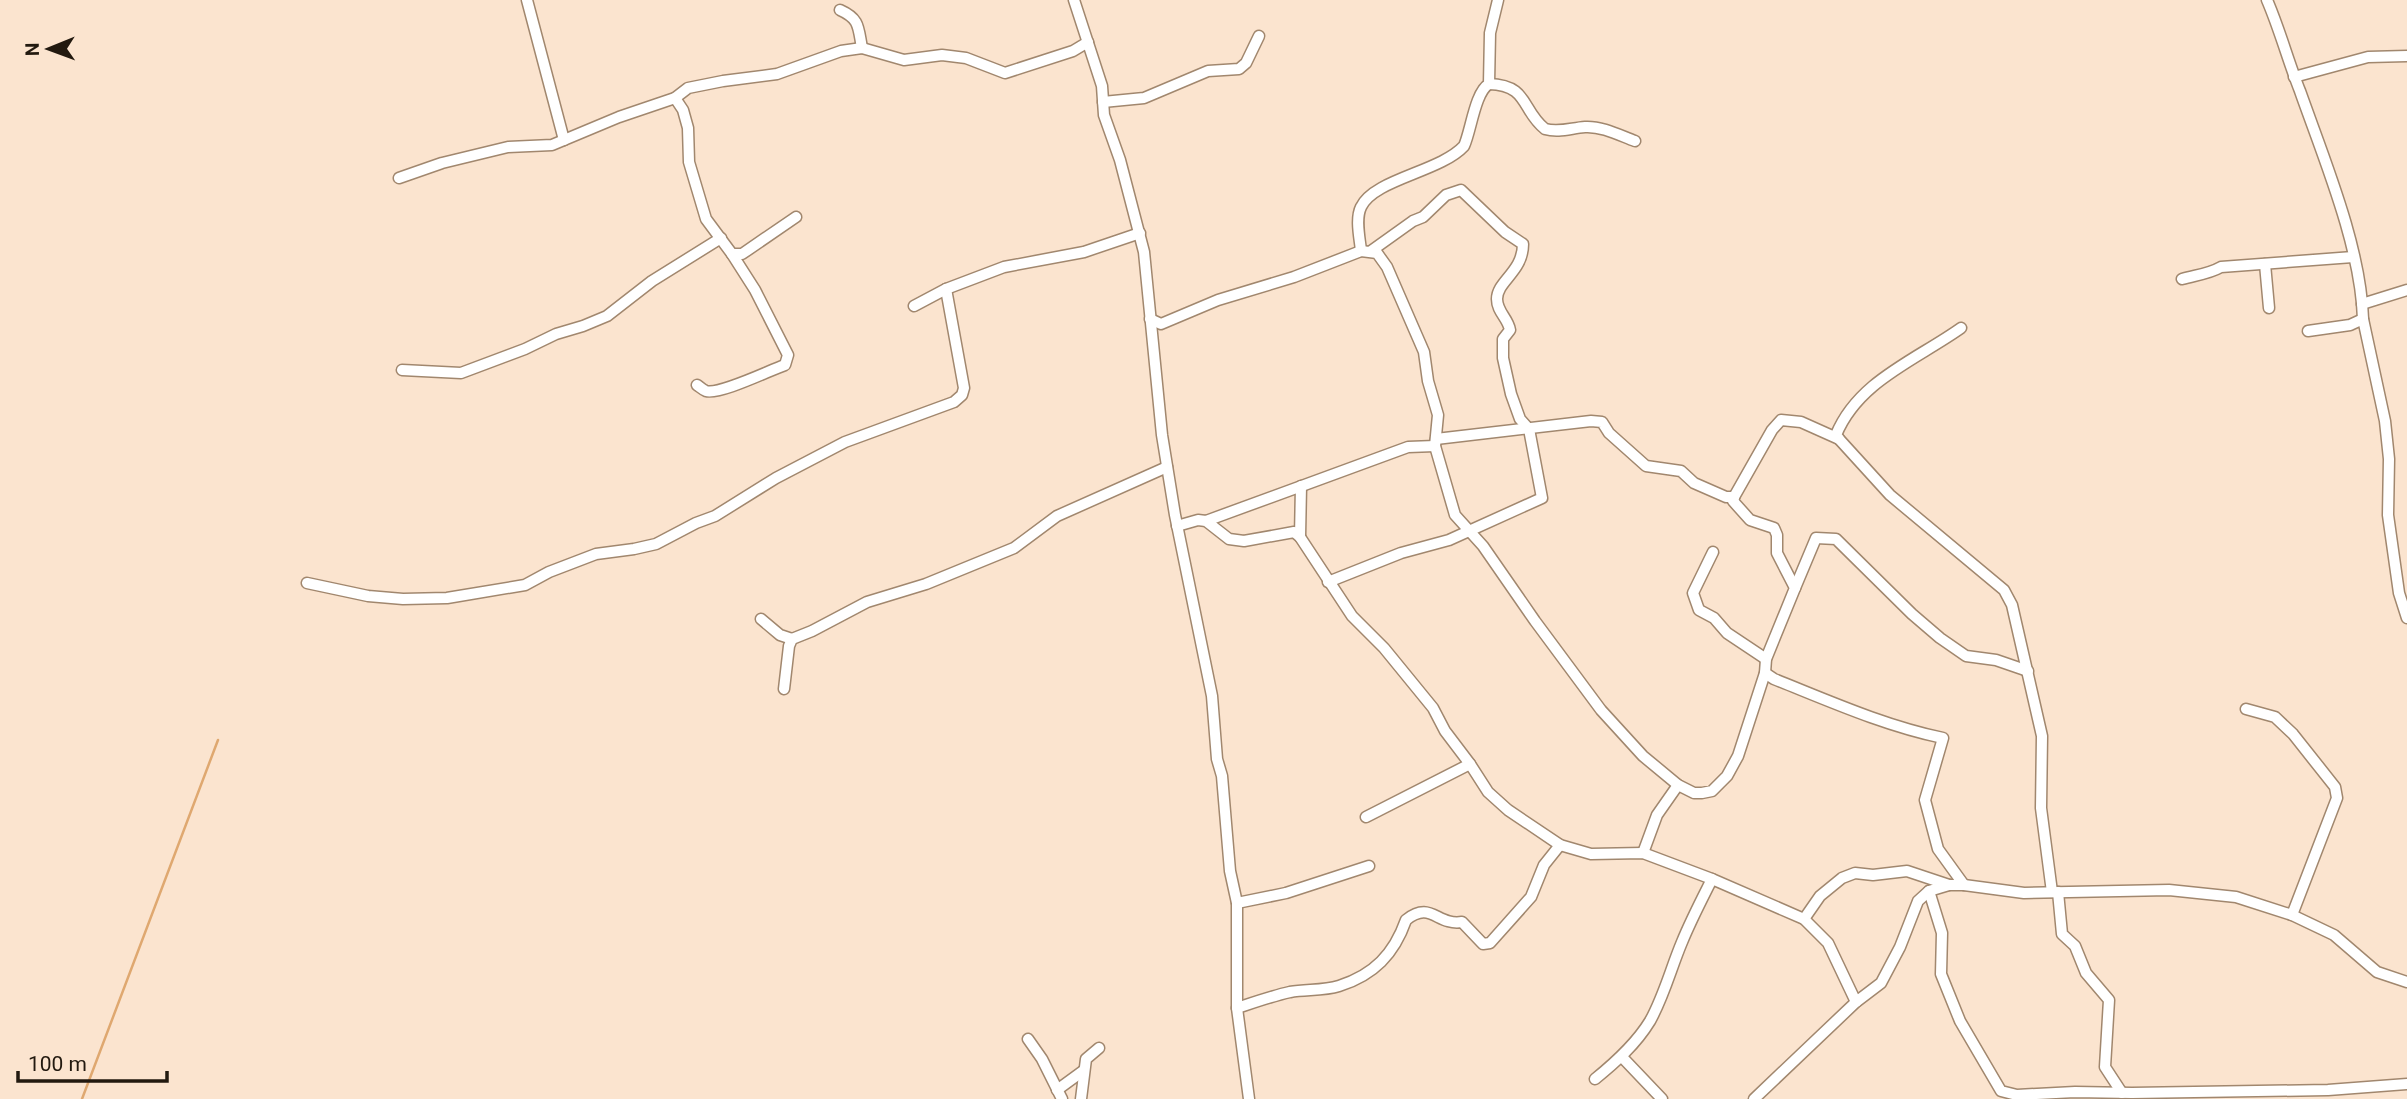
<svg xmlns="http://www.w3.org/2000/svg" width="2407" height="1099" font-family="Roboto,sans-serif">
<rect width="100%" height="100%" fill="#fbe4cf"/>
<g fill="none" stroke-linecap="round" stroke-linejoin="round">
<path stroke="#dfa870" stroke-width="2.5" d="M82,1099l136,-359"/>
<g stroke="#a1876e" stroke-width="13">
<g id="minor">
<path d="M527,0l37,140"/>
<path d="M1074,0l28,86 2,29 16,45 24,92 18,183 13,80 37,181 5,63 5,17 8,95 7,32v105l12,91"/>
<path d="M2267,0c13,30 21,61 33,91 24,68 61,156 63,228l22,102 4,38 -1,56 11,78 8,25"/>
<path d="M840,10c20,9 18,17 22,38"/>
<path d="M2294,77l74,-20 39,-1"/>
<path d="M1489,84c40,1 32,26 56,45 14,4 26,-1 40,-2 17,-1 34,8 50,14"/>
<path d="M675,98l8,12 5,18 1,34 17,57 26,35h10l54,-37"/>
<path d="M1103,102l41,-4 64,-27 31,-2 7,-6 13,-27"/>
<path d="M399,178l43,-15 66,-16 44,-2 67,-28 56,-19 13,-10 35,-7 54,-7 64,-23 21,-3 42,12 38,-5 24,3 39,15 68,-22 15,-9"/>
<path d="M1361,251c-1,-12 -6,-32 0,-44 13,-28 79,-35 103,-61 7,-15 11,-54 25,-62l1,-51 8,-33"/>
<path d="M2265,264l4,44"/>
<path d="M2182,279c14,-4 27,-5 39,-12l132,-10"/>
<path d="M2362,304l45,-14"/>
<path d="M914,306l32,-17 58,-22 80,-15 56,-19"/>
<path d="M1150,319l11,5 57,-24 76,-23 67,-26 16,2 10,14 37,85 4,29 10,34 -3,31 20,69 28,31 52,75 66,89 42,46 35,29 16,8h8l10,-2 15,-15 11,-20 27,-83 1,-14 29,-71 -18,-35v-18l-3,-7 -24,-8 -17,-19 1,-4"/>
<path d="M2308,331l42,-6 13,-6"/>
<path d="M402,370l59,3 64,-24 31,-15 27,-8 24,-10 45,-35 69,-43"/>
<path d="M697,385c3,2 6,5 9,6 14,4 64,-21 79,-26l3,-10 -33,-65 -23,-36"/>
<path d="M1436,439l155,-18 11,1 7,11 37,33 35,5 13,12 32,14h8"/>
<path d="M1839,439l-3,-4c22,-54 80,-75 125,-107"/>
<path d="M1734,497l38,-67 9,-10 20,2 38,17 51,56 114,95 8,15 30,131 -1,72 11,84"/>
<path d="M1206,521l202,-74 27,-1"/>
<path d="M1177,526l21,-6 8,1 23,18 15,2 50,-9 6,5 52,79 32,32 49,60 12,23 25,33 18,28 20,18 52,35 31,9 52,-1 69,26 92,40 24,24 28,59"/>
<path d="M1300,537l1,-51"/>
<path d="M1713,552l-20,41 6,17 15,8 13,15 39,26"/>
<path d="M1328,582l73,-29 48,-13 93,-42 -13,-69 -9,-10 -9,-25 -8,-36v-19l7,-9c-2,-12 -13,-18 -13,-31 0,-18 26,-27 26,-55l-18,-12 -44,-42 -15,5 -23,22 -10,4 -42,30"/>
<path d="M307,583l61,13 35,3 44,-1 78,-13 24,-13 47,-18 38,-5 22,-5 40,-21 19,-7 61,-38 69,-36 109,-40 8,-7 2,-7 -18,-99"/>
<path d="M1795,588l21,-50 20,1 76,75 28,24 26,18 30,4 32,11"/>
<path d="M761,619l19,16 12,4"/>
<path d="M1765,673l9,6c55,22 111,47 169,59l-18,62 13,49 26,36"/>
<path d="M784,689l5,-43 3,-7 20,-8 55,-29 59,-18 88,-36 43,-32 110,-49"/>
<path d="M2246,709l29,8 18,17 42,53 2,11 -45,117"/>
<path d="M1366,817l104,-53"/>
<path d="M1643,853l14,-38 21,-30"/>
<path d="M1929,891l13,42 -1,41 19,47 41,70 16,4 58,-3 57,1 196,-3 79,-6"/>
<path d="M2058,892l4,42 13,12 11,27 23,27 -4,67 17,26"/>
<path d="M1237,903l49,-10 83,-27"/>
<path d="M1804,919l16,-23 22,-18 13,-5 18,2 34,-4 42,14"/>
<path d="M1237,1008c18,-6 35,-12 53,-16 16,-3 33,-1 49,-6 35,-11 55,-32 67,-66 25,-20 31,6 56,2l21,22 7,-1 41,-46 13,-32 16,-20"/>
<path d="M1028,1039l14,20 20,40"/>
<path d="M1622,1057l40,42"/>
<path d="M1595,1079c21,-17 41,-35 55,-58 14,-25 21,-53 32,-79 9,-22 20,-43 30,-63"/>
<path d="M1057,1090l26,-19"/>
<path d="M1081,1099l5,-40 13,-11"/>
<path d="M1754,1099l102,-97 25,-19 19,-36 18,-46 11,-10 20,-6h15l60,8 145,-3 67,7 56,18 42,20 43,37 30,10"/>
</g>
</g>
<use href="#minor" stroke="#fff" stroke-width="10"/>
</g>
<g transform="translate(49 49) rotate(269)" stroke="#fbe4cf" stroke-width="5" paint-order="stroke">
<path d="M0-5L12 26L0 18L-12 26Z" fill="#22190f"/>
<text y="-10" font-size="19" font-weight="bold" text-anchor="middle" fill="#22190f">N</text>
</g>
<path d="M18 1071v10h149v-10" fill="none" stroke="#22190f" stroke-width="3.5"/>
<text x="28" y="1071" font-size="21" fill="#22190f" stroke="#fbe4cf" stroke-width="5" paint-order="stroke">100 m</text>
</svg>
